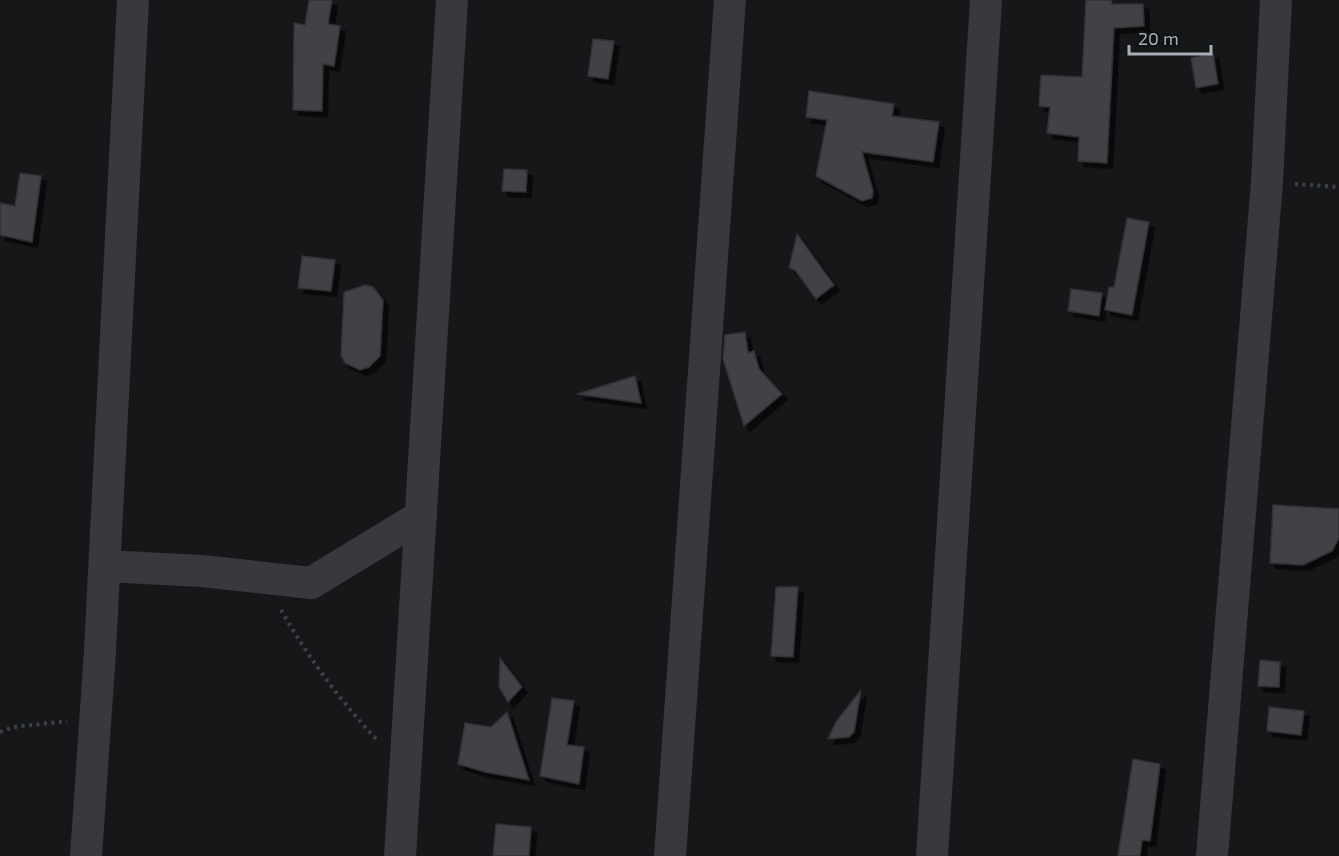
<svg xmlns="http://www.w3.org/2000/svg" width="1339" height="856" font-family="'Exo 2',sans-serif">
<defs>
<filter id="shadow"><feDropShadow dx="5.5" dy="5.5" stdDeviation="0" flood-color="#0009"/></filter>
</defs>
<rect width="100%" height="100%" fill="#161719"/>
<g fill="#404246" stroke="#303035" stroke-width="1.5" filter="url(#shadow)">
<path d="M309,0h23l-4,24 12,2 -6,40 -11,-2 -1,47 -29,-1 1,-87 11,2z"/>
<path d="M1086,0h26l-1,4h32l1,22 -30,2 -7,135 -29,-2 1,-24 -32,-4 3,-26 -11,-1 2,-31 41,2z"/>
<path d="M593,39l21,2 -6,38 -20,-3z"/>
<path d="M1213,53l5,31 -22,4 -5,-30z"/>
<path d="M809,91l85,13 -2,12 47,6 -6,40 -71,-10 11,39 -1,7 -10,3 -46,-25 11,-56 -21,-3z"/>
<path d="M504,169l23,1 -1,22 -24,-1z"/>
<path d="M20,173l21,3 -9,66 -32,-7v-32l15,3z"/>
<path d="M1127,218l22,4 -17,93 -27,-5 4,-23h5z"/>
<path d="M797,234l37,51 -18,14 -21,-29 -6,-2z"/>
<path d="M302,256l33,4 -4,31 -33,-3z"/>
<path d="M365,285l8,2 10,13 -3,56 -11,11 -9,3 -15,-7 -4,-8 3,-63z"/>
<path d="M1071,289l31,4 -3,23 -31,-5z"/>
<path d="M745,332l3,21 6,-2 5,18 23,25 -38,32 -21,-67 2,-24z"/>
<path d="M635,376l6,27 -64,-9z"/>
<path d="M1273,505l66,4v29l-7,13 -29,14 -33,-2z"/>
<path d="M776,587h22l-5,70 -22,-1z"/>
<path d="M500,658l22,29 -14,15 -9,-15z"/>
<path d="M1260,660l20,2 -1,25 -21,-1z"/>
<path d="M861,690l-7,42 -5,5 -21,2 8,-17z"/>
<path d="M552,698l22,3 -7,44 17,2 -5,37 -39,-8z"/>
<path d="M1269,707l35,4 -3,24 -34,-4z"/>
<path d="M507,712l22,68 -44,-8 -27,-8 7,-41 26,4z"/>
<path d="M1133,759l27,5 -10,77 -8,-1 -2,16h-22z"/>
<path d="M496,824l35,3 -2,29h-36z"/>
</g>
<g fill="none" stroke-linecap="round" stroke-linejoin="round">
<g stroke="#3d4045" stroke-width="4" stroke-dasharray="3 4.5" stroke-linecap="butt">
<path d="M1295,184l44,3"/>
<path d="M281,610c27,47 59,91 97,131"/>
<path d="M0,732l14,-5 53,-6"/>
</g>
<g stroke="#37393e" stroke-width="32">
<path d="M105,566l97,5 109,12 110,-67"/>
<path d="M86,856l14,-205 33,-651"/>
<path d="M400,856l52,-856"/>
<path d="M670,856l60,-856"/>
<path d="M932,856l54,-856"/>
<path d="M1212,856l55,-674 9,-182"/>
</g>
</g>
<path d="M1129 45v9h82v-9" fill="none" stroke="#a7aeba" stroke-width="3"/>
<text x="1138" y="45" font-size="18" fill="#a7aeba" stroke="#111214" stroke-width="4.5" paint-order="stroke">20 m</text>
</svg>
